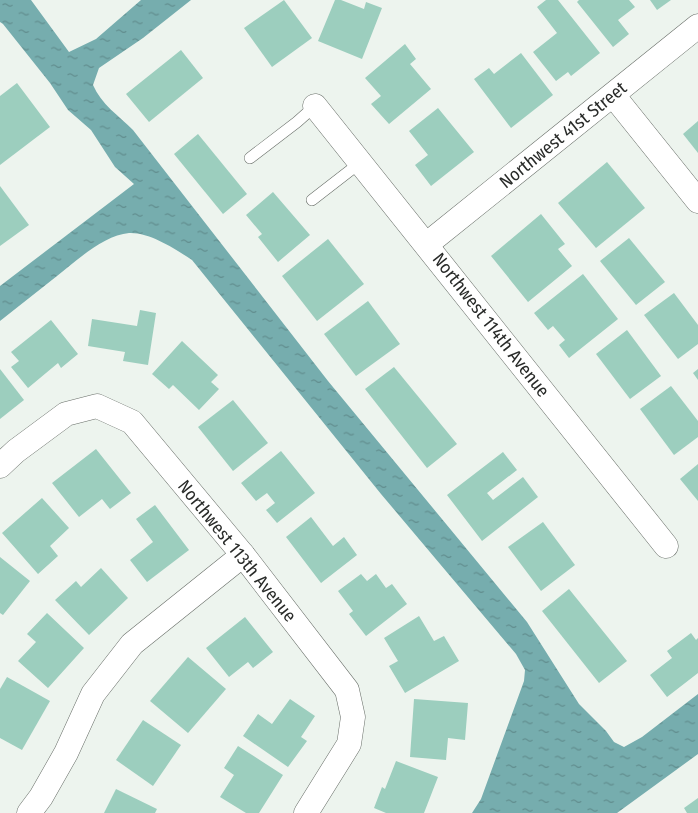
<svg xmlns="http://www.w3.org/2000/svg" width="698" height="813" font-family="'Fira Sans Condensed',sans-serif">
<defs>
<pattern id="water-ripples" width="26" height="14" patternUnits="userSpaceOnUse" patternTransform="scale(1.25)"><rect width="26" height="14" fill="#76adae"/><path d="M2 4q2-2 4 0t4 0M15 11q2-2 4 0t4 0" fill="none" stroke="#618d8e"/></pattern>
</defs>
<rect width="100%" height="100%" fill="#edf4ee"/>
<path fill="url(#water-ripples)" d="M0,0h31l38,52 27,-13 45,-39h50l-48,38 -44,30 -6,17c8,19 26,31 40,45l195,251 199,241 52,82 27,27 8,11 10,5 18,-10 56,-43v60l-81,59h-145l9,-14 43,-118 1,-11 -9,-16 -135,-160 -189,-234c-17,-11 -42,-28 -63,-27 -25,2 -53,28 -72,43 -19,15 -38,30 -57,45v-35l134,-102 -19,-17 -24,-37 -23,-20 -18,-27 -47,-59 -3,-2z"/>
<g fill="#9ccebe">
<path d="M284,0l28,38 -40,29 -28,-39z"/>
<path d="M335,0h6l23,9 2,-7 16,6 -20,51 -44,-18z"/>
<path d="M546,0h12l42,53 -29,23 -3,-4 -12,9 -23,-29 24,-19 -20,-26z"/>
<path d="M579,0h50l6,7 -17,13 11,14 -16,13 -36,-45z"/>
<path d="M650,0h21l-14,10z"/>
<path d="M405,44l11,15 -6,5 21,25 -42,35 -18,-20 10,-8 -16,-18z"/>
<path d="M181,50l22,28 -54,44 -23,-28z"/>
<path d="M521,53l32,42 -42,33 -37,-49 15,-11 5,6z"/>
<path d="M17,83l33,44 -50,38v-69z"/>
<path d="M438,108l36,44 -43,34 -16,-21 13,-10 -19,-24z"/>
<path d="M698,121v32l-15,-19z"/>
<path d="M198,134l49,60 -24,20 -49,-60z"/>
<path d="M607,162l38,46 -49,40 -38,-45z"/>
<path d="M0,186l29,39 -29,21z"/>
<path d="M273,192l37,43 -32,27 -20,-25 4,-3 -16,-19z"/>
<path d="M541,214l24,30 -7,5 14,17 -44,36 -37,-46z"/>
<path d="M629,238l36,44 -29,23 -36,-44z"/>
<path d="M328,239l36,45 -47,37 -35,-45z"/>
<path d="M583,274l35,45 -49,39 -10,-13 6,-5 -12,-14 -5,4 -14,-17z"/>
<path d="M674,293l24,32v19l-20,15 -34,-44z"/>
<path d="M368,301l32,43 -44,32 -32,-42z"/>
<path d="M140,310l16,3 -8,52 -25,-4 2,-9 -37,-6 4,-27 45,7z"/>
<path d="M51,320l27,34 -17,14 -3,-5 -30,25 -17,-21 8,-6 -8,-9z"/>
<path d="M627,330l34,46 -31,23 -34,-45z"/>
<path d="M182,341l36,34 -7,7 8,7 -20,21 -26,-25 -4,4 -17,-15z"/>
<path d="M394,367l63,77 -30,24 -62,-79z"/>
<path d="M0,369l24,31 -24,19z"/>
<path d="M698,369v11l-5,-7z"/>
<path d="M671,386l27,35v16l-24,18 -34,-46z"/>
<path d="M233,400l35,43 -35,28 -35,-44z"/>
<path d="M96,449l35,44 -21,16 -8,-10 -23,18 -27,-34z"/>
<path d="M281,451l34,42 -38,30 -11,-13 9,-7 -8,-10 -11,8 -15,-18z"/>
<path d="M503,452l14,18 -30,23 6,7 30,-23 15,20 -56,44 -35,-46z"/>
<path d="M698,464v37l-18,-22z"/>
<path d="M42,498l27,30 -19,18 8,10 -20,18 -36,-41z"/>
<path d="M155,505l34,45 -42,32 -17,-22 23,-18 -17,-23z"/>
<path d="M311,517l22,29 11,-9 13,18 -36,28 -35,-46z"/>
<path d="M543,522l32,43 -34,26 -33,-44z"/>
<path d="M0,557l30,24 -27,34 -3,-2z"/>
<path d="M101,568l27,30 -39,37 -34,-35 21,-19 5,6z"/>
<path d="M361,574l6,7 9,-7 10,14 6,-4 15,20 -41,32 -17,-22 4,-3 -15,-20z"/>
<path d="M569,589l58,72 -28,22 -57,-72z"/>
<path d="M47,613l37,35 -36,40 -30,-27 18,-19 -9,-8z"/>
<path d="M419,616l15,25 10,-5 15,25 -54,32 -16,-27 9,-5 -14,-23z"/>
<path d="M245,617l28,35 -20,16 -5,-6 -19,15 -23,-29z"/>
<path d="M691,633l5,7 2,-2v35l-31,24 -17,-22 22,-17 -5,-7z"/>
<path d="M188,657l38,32 -38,44 -38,-32z"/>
<path d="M7,677l43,24 -28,49 -22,-12v-49z"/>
<path d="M290,699l25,17 -14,21 6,4 -19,26 -45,-31 15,-22 14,10z"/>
<path d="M414,699l54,4 -3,37 -17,-2 -2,22 -36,-3z"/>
<path d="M143,720l38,25 -28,41 -37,-26z"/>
<path d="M238,746l45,29 -24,38h-13l-26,-16 14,-22 -10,-7z"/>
<path d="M396,761l42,16 -14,36h-38l-12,-5 8,-21 3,2z"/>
<path d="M116,789l41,20 -2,4h-51z"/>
<path d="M698,798v15h-11l-3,-5z"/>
</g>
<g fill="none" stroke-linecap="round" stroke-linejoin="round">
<g stroke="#686e68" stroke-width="12">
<g id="service">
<path d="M250,158l47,-36 18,-16"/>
<path d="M312,200l49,-38"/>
</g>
</g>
<g stroke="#686e68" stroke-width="25">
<g id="minor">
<path d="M613,95l85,106"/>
<path d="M315,106l351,440"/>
<path d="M427,244l271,-218"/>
<path d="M0,466l16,-15 50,-37 31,-8 35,16 111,133 104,135 6,27 -4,27 -43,69"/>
<path d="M29,813l12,-16 25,-44 27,-59 39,-50 111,-89"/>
</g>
</g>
<use href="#service" stroke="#fff" stroke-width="11"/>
<use href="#minor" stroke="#fff" stroke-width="24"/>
</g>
<g text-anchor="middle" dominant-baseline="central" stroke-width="5" stroke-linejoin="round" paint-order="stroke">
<g font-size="18" fill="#292b29" stroke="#fff">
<text transform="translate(563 135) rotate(-39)">Northwest 41st Street</text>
<text transform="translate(491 325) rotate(52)">Northwest 114th Avenue</text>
<text transform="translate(237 551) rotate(51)">Northwest 113th Avenue</text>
</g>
</g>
</svg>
